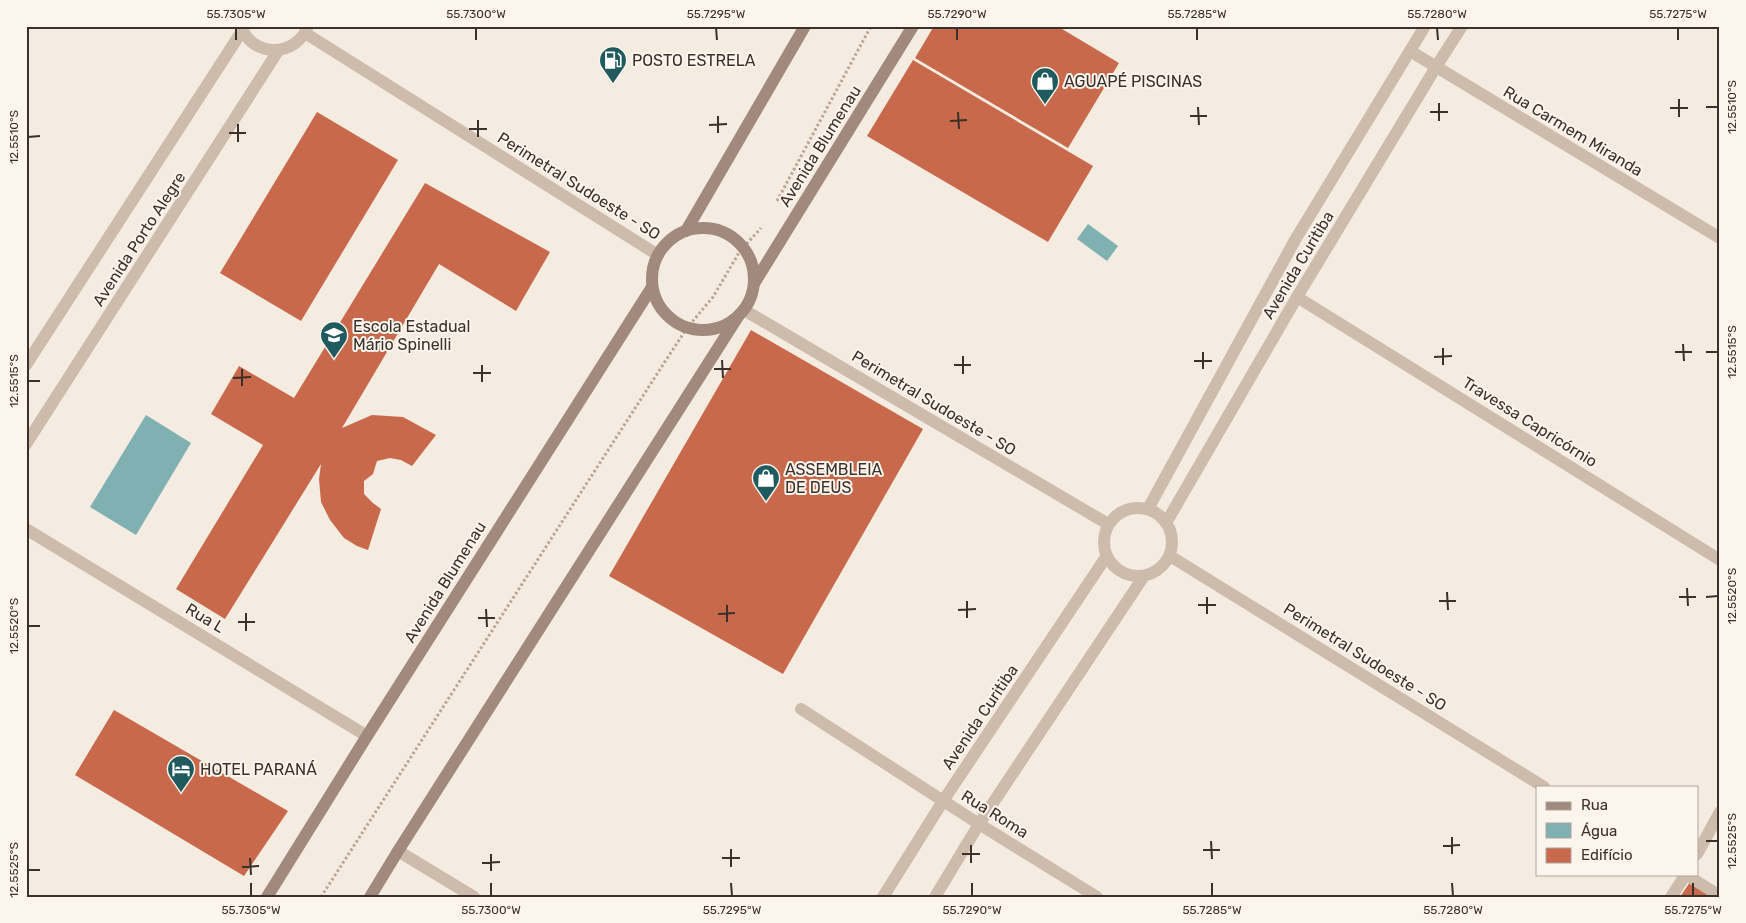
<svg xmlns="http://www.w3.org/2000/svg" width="1746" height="923" font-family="Rubik,sans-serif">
<rect width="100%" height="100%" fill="#f4ebe1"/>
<g fill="#7fb0b2">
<path d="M1088,224l30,22 -11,15 -30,-22z"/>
<path d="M146,415l45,28 -55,92 -46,-28z"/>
</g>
<g fill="#c8694b">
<path d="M934,26h123l62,37 -51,85 -153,-90z"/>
<path d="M913,60l180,106 -45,76 -181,-106z"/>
<path d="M317,112l81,48 -97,161 -81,-48z"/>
<path d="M425,183l125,69 -34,59 -77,-47 -97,164 30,-13 31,2 33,18 -24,31 -11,-6 -11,-2 -13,3 -4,13 -9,7v13l9,9 8,6 -13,41 -11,-4 -13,-8 -14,-18 -9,-18 -2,-23 2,-15 -96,155 -49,-30 87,-144 -52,-31 28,-48 55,32z"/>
<path d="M751,330l172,99 -140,245 -174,-98z"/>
<path d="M114,710l174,101 -44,65 -169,-101z"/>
<path d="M1692,879l28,18h-40z"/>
</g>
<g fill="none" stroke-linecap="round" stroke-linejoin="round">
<g stroke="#b9a596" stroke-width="3" stroke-dasharray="2.5 2.5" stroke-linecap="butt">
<path d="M777,201l94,-175"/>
<path d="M321,897l345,-537 21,-32 26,-31 27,-46 21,-23"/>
</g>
<g stroke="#cdbbac" stroke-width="12">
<path d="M1410,51l310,187"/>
<path d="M1297,297l423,263"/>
<path d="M26,529l341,207"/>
<path d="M801,709l178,115 118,73"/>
<path d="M398,851l76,46"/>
<path d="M1697,854l23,-42"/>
<path d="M1671,897l15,-23"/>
</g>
<g stroke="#cdbbac" stroke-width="12">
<path d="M241,26c11,32 55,32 67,0"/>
<path d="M305,33l353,222"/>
<path d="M744,310l364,214"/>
<path d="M26,365l216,-334"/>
<path d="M26,444l252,-393"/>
<circle cx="1138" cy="542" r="34"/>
<path d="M1148,509l147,-269 130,-214"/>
<path d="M1166,523l131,-226 139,-230 26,-41"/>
<path d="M1170,556l374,231"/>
<path d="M1685,874l35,22"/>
<path d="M883,897l60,-96 163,-244"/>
<path d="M935,897l44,-73 165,-248"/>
</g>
<g stroke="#a18a7d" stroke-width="12">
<circle cx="703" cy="279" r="51"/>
<path d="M686,231l119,-205"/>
<path d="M755,282l158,-256"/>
<path d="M267,897l100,-161 285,-449"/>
<path d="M370,897l28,-46 341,-536"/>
</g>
</g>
<path fill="none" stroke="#3b302b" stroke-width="2" d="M236,28v12M476,28v12M716,28l1,12M957,28v12M1197,28v12M1437,28l1,12M1678,28v12M1679,99v18M1439,103v18M1198,107l1,18M1706,107h12M1670,108h18M958,112l1,17M1430,112h18M718,116v17M1190,116h17M478,120v17M950,121l17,-1M238,124v18M709,125l18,-1M469,129h18M229,133h17M28,137l12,-1M1683,344l1,17M1443,348v17M1203,352v17M1675,352h17M1706,352h12M963,356v18M1434,357l18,-1M722,360l1,18M1194,361h18M482,365v17M954,365h17M242,369v17M714,369h17M473,373h18M233,378l18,-1M28,381h12M1687,588l1,18M1447,592l1,18M1207,597v17M1679,597h17M1706,597l12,-1M967,601v17M1439,601h17M727,605v17M1198,605h18M486,609l1,18M958,610l18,-1M246,613v18M718,614l17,-1M478,618h17M238,622h17M28,626h12M1452,837v17M1211,841l1,18M1706,841h12M971,845v18M1443,846l17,-1M731,849v18M1203,850h17M491,854v17M962,854h18M250,858l1,17M722,858h18M482,863l18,-1M242,867l17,-1M28,870h12M251,883v13M491,883v13M731,883l1,13M972,883v13M1212,883v13M1452,883l1,13M1693,883v13"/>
<defs>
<g id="fuel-pin" transform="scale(1.4375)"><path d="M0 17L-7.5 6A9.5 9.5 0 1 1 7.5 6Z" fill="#1f5a5e" stroke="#fbf5ee"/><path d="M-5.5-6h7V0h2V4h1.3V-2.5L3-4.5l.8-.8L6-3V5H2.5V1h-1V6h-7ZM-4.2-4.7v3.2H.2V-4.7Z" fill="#fff"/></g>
<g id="shop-pin" transform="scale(1.4375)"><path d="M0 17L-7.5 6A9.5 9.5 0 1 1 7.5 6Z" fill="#1f5a5e" stroke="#fbf5ee"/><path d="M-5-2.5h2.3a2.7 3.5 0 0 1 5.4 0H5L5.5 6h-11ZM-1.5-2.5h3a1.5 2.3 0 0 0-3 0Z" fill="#fff"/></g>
<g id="school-pin" transform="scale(1.4375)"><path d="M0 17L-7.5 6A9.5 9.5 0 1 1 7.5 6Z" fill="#1f5a5e" stroke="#fbf5ee"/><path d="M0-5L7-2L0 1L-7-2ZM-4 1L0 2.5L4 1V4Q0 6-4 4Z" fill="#fff"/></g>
<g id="hotel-pin" transform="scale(1.4375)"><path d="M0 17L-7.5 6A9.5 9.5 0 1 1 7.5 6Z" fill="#1f5a5e" stroke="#fbf5ee"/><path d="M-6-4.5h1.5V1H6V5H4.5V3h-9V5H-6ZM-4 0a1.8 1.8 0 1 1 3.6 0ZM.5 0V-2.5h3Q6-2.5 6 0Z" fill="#fff"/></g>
</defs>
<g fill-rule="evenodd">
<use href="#fuel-pin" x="613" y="60"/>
<use href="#shop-pin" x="1045" y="81"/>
<use href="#school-pin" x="334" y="335"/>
<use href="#shop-pin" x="766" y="478"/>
<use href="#hotel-pin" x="181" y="769"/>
</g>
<g text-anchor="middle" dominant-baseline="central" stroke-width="4" stroke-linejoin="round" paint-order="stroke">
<g font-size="16" fill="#3b302b" stroke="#fbf5ee" text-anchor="start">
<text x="632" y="60">POSTO ESTRELA</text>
<text x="1064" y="81">AGUAPÉ PISCINAS</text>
<text x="353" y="326">Escola Estadual<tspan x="353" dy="18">Mário Spinelli</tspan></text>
<text x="785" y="469">ASSEMBLEIA<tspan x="785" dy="18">DE DEUS</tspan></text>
<text x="200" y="769">HOTEL PARANÁ</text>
</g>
<g font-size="16" fill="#3b302b" stroke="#fbf5ee">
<text transform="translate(1573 131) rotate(31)">Rua Carmem Miranda</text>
<text transform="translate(820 146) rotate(-58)">Avenida Blumenau</text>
<text transform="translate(579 186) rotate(32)">Perimetral Sudoeste - SO</text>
<text transform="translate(139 239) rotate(-57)">Avenida Porto Alegre</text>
<text transform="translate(1298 265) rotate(-59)">Avenida Curitiba</text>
<text transform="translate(934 403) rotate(31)">Perimetral Sudoeste - SO</text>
<text transform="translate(1530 422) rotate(32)">Travessa Capricórnio</text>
<text transform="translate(445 582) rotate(-58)">Avenida Blumenau</text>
<text transform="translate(205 618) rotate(31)">Rua L</text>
<text transform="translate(1365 657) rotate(32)">Perimetral Sudoeste - SO</text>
<text transform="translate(980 717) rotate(-56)">Avenida Curitiba</text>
<text transform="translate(995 814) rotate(32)">Rua Roma</text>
</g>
</g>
<rect width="1746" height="923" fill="none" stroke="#fbf5ee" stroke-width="55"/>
<rect x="1536" y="786" width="162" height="90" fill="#fbf5ee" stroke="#aea6a0"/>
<rect x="1546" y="802" width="25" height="8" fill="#a18a7d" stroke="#aea6a0"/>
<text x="1581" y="810" font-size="15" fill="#3b302b">Rua</text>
<rect x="1546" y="823" width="25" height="15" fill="#7fb0b2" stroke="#aea6a0"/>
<text x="1581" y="836" font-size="15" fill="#3b302b">Água</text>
<rect x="1546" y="848" width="25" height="15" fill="#c8694b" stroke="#aea6a0"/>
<text x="1581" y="860" font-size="15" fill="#3b302b">Edifício</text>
<rect x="28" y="28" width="1690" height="868" fill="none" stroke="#3b302b" stroke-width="2"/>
<g font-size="12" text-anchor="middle" fill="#3b302b">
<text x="236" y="18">55.7305°W</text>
<text x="476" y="18">55.7300°W</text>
<text x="716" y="18">55.7295°W</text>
<text x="957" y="18">55.7290°W</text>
<text x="1197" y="18">55.7285°W</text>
<text x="1437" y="18">55.7280°W</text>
<text x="1678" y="18">55.7275°W</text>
<text transform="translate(1732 107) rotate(-90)" y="4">12.5510°S</text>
<text transform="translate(14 137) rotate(-90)" y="4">12.5510°S</text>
<text transform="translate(1732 352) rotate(-90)" y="4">12.5515°S</text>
<text transform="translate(14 381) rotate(-90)" y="4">12.5515°S</text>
<text transform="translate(1732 596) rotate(-90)" y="4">12.5520°S</text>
<text transform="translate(14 626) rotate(-90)" y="4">12.5520°S</text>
<text transform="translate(1732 841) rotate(-90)" y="4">12.5525°S</text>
<text transform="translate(14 870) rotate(-90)" y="4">12.5525°S</text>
<text x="251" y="914">55.7305°W</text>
<text x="491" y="914">55.7300°W</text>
<text x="732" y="914">55.7295°W</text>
<text x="972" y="914">55.7290°W</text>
<text x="1212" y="914">55.7285°W</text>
<text x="1453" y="914">55.7280°W</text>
<text x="1693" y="914">55.7275°W</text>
</g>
</svg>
